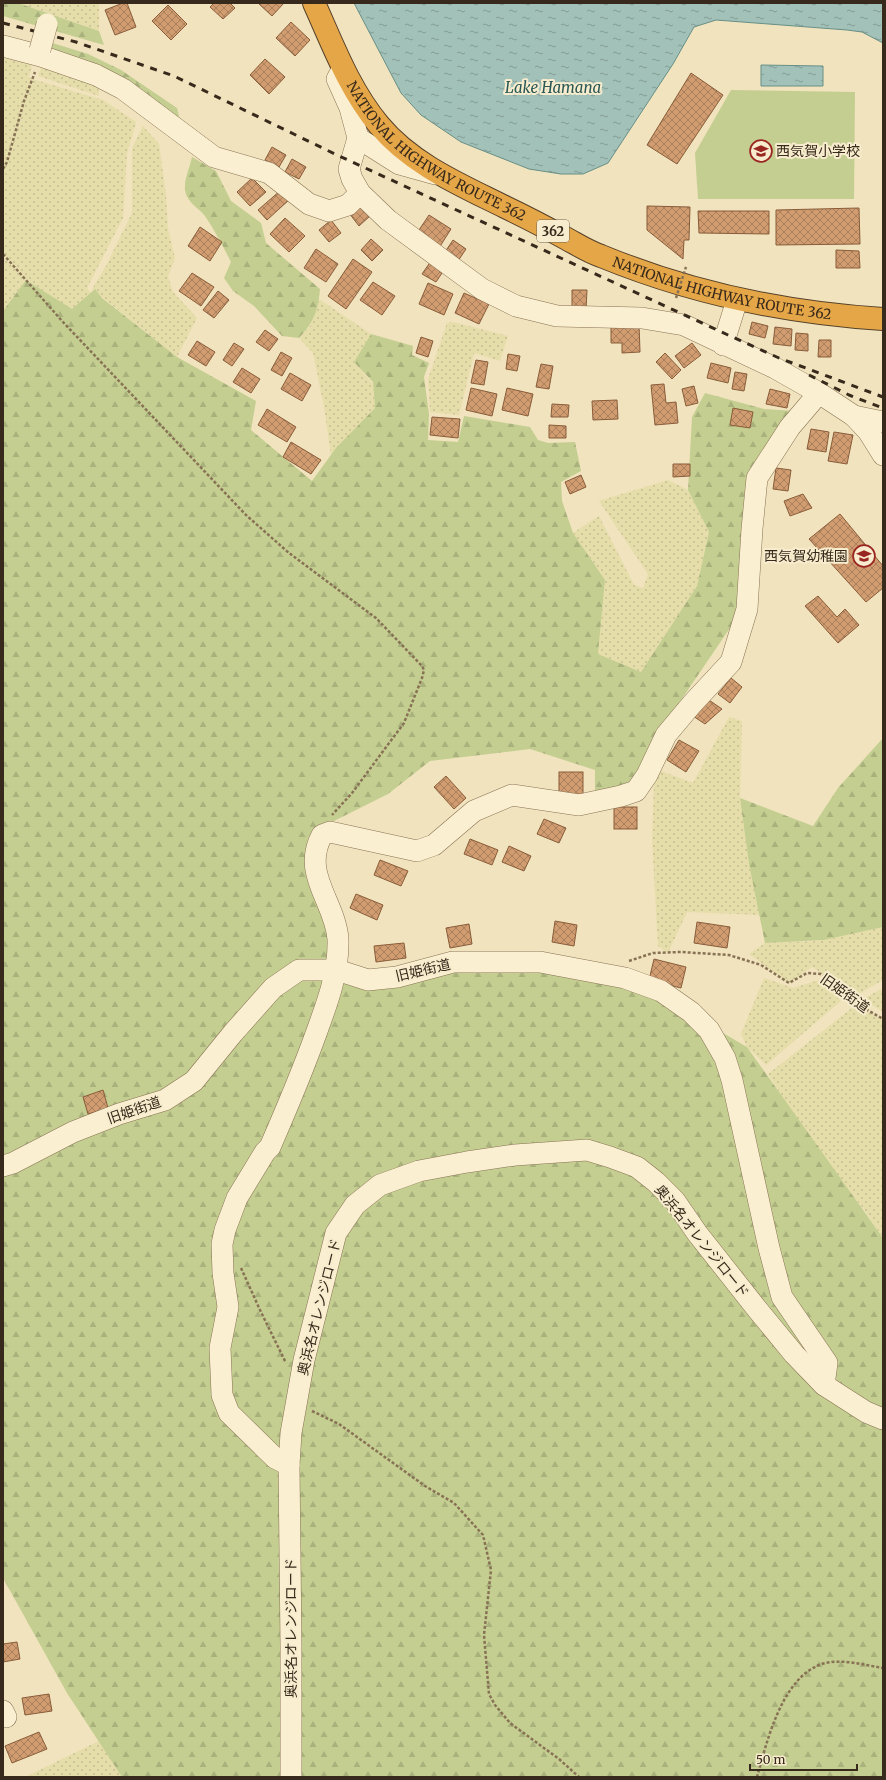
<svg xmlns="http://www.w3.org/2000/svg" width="886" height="1780" font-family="Merriweather,'Noto Sans JP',serif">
<defs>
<pattern id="farmland-dots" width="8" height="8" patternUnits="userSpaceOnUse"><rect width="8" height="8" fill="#e6deaa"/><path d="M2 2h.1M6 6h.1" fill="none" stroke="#c6be92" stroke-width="1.8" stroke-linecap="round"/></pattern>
<pattern id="forest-firs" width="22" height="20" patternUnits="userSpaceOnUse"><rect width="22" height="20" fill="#c4ce90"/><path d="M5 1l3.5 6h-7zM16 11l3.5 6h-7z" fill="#a9b17c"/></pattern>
<pattern id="water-ripples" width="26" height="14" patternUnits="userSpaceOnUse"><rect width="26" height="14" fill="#a1c1b9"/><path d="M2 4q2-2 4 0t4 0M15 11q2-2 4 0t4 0" fill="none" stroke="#849d96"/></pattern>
<pattern id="building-cross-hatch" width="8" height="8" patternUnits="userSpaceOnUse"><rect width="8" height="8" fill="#d09c70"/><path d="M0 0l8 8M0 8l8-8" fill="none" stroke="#aa7f5b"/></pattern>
</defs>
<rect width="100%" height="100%" fill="#f0e3bd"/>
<g fill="url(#farmland-dots)">
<path d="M18,3h81v28l-26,-9z"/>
<path d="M3,51l30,9 -4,18 74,22 33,22 -9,32 -4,64 -36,70 4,5 -19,17 -46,-30 -23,31v-54l16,15 -16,-18v-176l2,-1h-2z"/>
<path d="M43,62l55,21 1,13 -61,-20z"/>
<path d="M143,126l16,18 7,51 2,34 7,29 -7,19 5,15 24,26 -20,39 -85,-68 14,-23 26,-53v-65z"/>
<path d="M319,299l52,35 -17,28 19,22 2,24 -44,47 -7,-48 -11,-54 -14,-15 11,-12z"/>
<path d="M453,322l55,14 -8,25 -26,-8 -15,62 -29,-3 -2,-33 19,-56z"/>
<path d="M668,480l20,10 21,42 -12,54 -56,86 -43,-18 7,-74 -32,-47 26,-17 35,69 9,3 5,-14 -49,-73z"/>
<path d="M729,717l13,4 -2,77 9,66 12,51 -74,-3 -19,41 -10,-7 -6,-107 2,-54 7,-14 32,12z"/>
<path d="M883,927v53l-26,15 -45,-28 -23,16 -40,-29 16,-11 54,-2z"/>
<path d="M764,978l29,10 26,-8 22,21 -75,64 -19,-18 -6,-13z"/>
<path d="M883,988v24l-20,-13z"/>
<path d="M857,1004l26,17v217l-16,-24 -62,-81 -37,-59z"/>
<path d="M99,1741l23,36h-97z"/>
</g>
<path fill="#c4ce90" d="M731,90l124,2 -1,107h-156l-3,-46z"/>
<g fill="url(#forest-firs)">
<path d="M3,3h15l81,28 5,14 -101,-29z"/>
<path d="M43,40l45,14 33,16 56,38 6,25 -143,-83z"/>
<path d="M192,157l24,14 15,30 30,22 5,20 54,46c-2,22 -6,33 -21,49l-17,-2 -28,-30 -21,-15 -9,-13 7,-16c-8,-16 -16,-31 -26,-46 -7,-9 -18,-13 -20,-26 -1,-11 5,-23 7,-33z"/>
<path d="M26,280l46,29 23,-20 7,9 75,59 79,44 -5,29 61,51 24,-33 39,-40 -2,-26 -19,-20 17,-28 42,12 -1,9 17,8 -5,14 5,37 -1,26 30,2 6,-26 66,11 8,13 10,3 27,-1 6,29 -20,11 1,19 11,32 32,47 -7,74 43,18 56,-86 12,-54 -21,-42 4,-73 13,-24 59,16 31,2 -40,66 -8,126 -85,125 -26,63 -41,6v-27l-65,-21 -100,12 -42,33 -72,36 21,140 228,-3 115,41 67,39 136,191v539h-761l-55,-84 -64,-115v-1267z"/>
<path d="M883,738v189l-59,13 -59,3 -16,-79 -9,-66 73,28 25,-38z"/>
</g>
<g fill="url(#water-ripples)" stroke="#688f86">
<path d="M354,3h529v40l-21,-11 -15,-2 -131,-10 -22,7 -21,37 -65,99 -25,11h-22l-32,-5 -68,-27 -40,-27 -20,-22z"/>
<path d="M761,65l62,1v20h-62z"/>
</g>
<g fill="url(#building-cross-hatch)" stroke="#895c3a">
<path d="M123,3h4l9,24 -21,8 -10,-25z"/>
<path d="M214,3h16l5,5 -12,11 -13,-12z"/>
<path d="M258,3h26l-12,13z"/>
<path d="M168,5l19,19 -16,16 -19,-19z"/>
<path d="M291,22l19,18 -15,16 -19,-18z"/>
<path d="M265,59l20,18 -16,17 -19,-19z"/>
<path d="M691,73l32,22 -46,69 -30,-19z"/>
<path d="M272,147l14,8 -7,12 -14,-7z"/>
<path d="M292,159l14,8 -7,12 -14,-7z"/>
<path d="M252,178l14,14 -16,14 -13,-14z"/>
<path d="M281,190l9,9 -23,21 -9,-10z"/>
<path d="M360,204l10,12 -11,10 -10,-13z"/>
<path d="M647,206l43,1 -1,33h-5l-1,19 -36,-29z"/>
<path d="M859,208l1,36 -84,1v-35z"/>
<path d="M698,211h71v23l-70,-1z"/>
<path d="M429,215l22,14 -12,19 -22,-15z"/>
<path d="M285,218l20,18 -16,16 -19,-18z"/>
<path d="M331,220l10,13 -12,9 -10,-12z"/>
<path d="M200,227l22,15 -12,19 -22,-15z"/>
<path d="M371,239l12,11 -11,11 -11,-11z"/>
<path d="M453,240l13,9 -8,12 -13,-9z"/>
<path d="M316,249l22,15 -12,18 -22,-14z"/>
<path d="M836,250l23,1 1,17h-24z"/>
<path d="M353,259l19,13 -26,37 -18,-13z"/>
<path d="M431,261l13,9 -8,12 -14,-8z"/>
<path d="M192,273l22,14 -13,19 -22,-15z"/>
<path d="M373,282l22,14 -13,19 -22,-15z"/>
<path d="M428,283l25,11 -9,21 -25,-11z"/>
<path d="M572,290h15l-1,20h-14z"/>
<path d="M218,291l11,9 -15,18 -11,-8z"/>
<path d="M464,293l25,11 -10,20 -24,-11z"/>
<path d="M752,322l16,4 -3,12 -16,-4z"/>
<path d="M639,324l1,28 -18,1v-10h-11v-18z"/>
<path d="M775,327l17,2 -1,17 -18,-2z"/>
<path d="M265,330l13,9 -9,12 -13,-9z"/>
<path d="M796,333l12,1v17l-13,-1z"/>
<path d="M421,337l12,4 -5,16 -12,-4z"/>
<path d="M819,340h12v17h-13z"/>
<path d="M197,341l18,11 -9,14 -18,-11z"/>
<path d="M234,343l10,6 -12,17 -9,-6z"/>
<path d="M692,343l9,12 -17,13 -9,-12z"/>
<path d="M281,352l11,6 -10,18 -11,-6z"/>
<path d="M665,353l16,17 -9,9 -16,-17z"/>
<path d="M508,354l12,2 -3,15 -11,-2z"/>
<path d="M476,360l12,2 -4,23 -13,-2z"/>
<path d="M711,363l20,5 -3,15 -21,-5z"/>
<path d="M541,364l12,2 -4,23 -13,-2z"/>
<path d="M242,368l18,11 -9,14 -18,-11z"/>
<path d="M735,372l12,2 -3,17 -12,-2z"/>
<path d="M290,373l21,12 -9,16 -21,-12z"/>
<path d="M664,384l2,19 10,-1 2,21 -23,2 -4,-40z"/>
<path d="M694,386l4,17 -12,3 -4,-17z"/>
<path d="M471,388l26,6 -5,22 -26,-6z"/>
<path d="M507,388l26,6 -5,22 -26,-6z"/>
<path d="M770,389l20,5 -3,14 -21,-4z"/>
<path d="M617,400l1,19 -25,1 -1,-19z"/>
<path d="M552,404l17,1 -1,12h-17z"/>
<path d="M733,408l20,4 -3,16 -20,-3z"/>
<path d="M267,409l29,18 -9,15 -29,-17z"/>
<path d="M432,417l28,2 -2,19 -28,-3z"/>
<path d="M549,425l17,1v12h-17z"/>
<path d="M811,429l18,3 -3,20 -19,-3z"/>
<path d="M834,432l19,3 -6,29 -19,-3z"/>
<path d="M291,442l30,18 -10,14 -28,-17z"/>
<path d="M673,464h17v12l-17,1z"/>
<path d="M776,468l15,2 -3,21 -15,-2z"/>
<path d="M581,475l5,12 -16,7 -5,-12z"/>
<path d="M803,494l9,14 -22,8 -6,-15z"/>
<path d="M840,514l43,52v22l-17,14 -57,-63z"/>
<path d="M818,596l19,21 8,-8 14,16 -21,18 -33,-37z"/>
<path d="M731,678l11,9 -12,16 -12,-9z"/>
<path d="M706,698l16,11 -17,15 -12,-8z"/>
<path d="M679,740l20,11 -13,21 -19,-12z"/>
<rect x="559" y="772" width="24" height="23"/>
<path d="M446,776l20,22 -12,11 -20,-22z"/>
<rect x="614" y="807" width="23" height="22"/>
<path d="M544,819l22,9 -7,15 -22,-9z"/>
<path d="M470,839l28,11 -6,15 -28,-11z"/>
<path d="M509,846l22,10 -7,15 -22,-9z"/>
<path d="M380,860l28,11 -7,15 -27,-11z"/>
<path d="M356,894l27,11 -6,15 -27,-12z"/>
<path d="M555,921l22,4 -3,21 -22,-4z"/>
<path d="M697,922l33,5 -3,21 -33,-5z"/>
<path d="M469,924l3,20 -22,4 -4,-20z"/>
<path d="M404,943l2,15 -30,4 -2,-16z"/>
<path d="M654,959l32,8 -5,21 -32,-8z"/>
<path d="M103,1090l5,18 -20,6 -5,-17z"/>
<path d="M17,1642l3,17 -17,3v-18z"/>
<path d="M49,1694l3,17 -27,4 -3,-17z"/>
<path d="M39,1732l8,17 -35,14 -7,-17z"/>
</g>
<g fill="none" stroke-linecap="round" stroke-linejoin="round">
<g stroke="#887255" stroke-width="22">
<g id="minor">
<path d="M3,46l38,10 55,19 27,14 91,68 55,16 40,31 20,7 19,-6 12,-12"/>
<path d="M343,68l-6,11 13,29 8,30 -9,31 3,10 8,14 28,27 94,69 34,17 41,10 85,2 42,7 91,43 44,25 35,23 29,6"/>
<path d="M358,138l41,26 36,10"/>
<path d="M723,345l14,-45"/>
<path d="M854,416l14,15 15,24"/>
<path d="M3,1166l10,-3 60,-31 46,-18 46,-14 29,-19 39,-48 40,-45 26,-18h38l31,10 29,-3 56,-15h87l85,16 36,13 30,21 18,18 16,28 7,22 37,168 13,49 45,66 -3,22"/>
<path d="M289,1465l-14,-7 -46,-45 -7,-18 -2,-47 8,-41 -5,-34 -1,-29 3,-14 12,-32 28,-46 5,-5c17,-39 33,-77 47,-116 11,-30 22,-60 21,-92 -3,-38 -37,-65 -16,-104l8,-3 87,19 17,-6 40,-34 38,-16 67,10 42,-9 15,-5 11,-16 19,-40 26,-31 39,-42 16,-53 5,-80 5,-51 33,-51 29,-34"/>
<path d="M3,1711l3,6"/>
<path d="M291,1777v-132l-2,-180 2,-32 13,-73 32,-127 19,-28 25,-20 39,-14 48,-9 48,-7 72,-5 23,7 27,10 19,15 19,19 22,32 60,76 37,45 30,31 42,27 17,7"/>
</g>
</g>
<g stroke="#55402a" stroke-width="24">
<g id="highway">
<path id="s1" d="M314,3c19,42 35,86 65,122 32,39 82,60 126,82 21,10 42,21 62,32 11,6 22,13 34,17 90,37 185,57 282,63"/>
</g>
</g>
<g stroke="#887255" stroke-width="2.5" stroke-dasharray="3 2" stroke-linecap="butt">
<path d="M3,169l4,-7 17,-61 11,-29"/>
<path d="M3,254l59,67 184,194 43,38 87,65 46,48 2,4 -2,8 -18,45 -52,70 -20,22"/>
<path d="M629,961l24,-8 28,-1 48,3 32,10 28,18 18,-10 14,1 36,30 26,15"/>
<path d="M241,1268l19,42 26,53"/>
<path d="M312,1411l27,13 86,62 29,17 29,32 8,35 -7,65 5,59 6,11 15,18 49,36 20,18"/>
<path d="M757,1777c10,-36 25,-100 65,-113 19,-6 42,1 61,4"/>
</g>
<use href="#minor" stroke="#faefd0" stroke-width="21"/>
<use href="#highway" stroke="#e5a647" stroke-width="22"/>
<g stroke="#37291b" stroke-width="3" stroke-dasharray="7 7" stroke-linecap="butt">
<path d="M3,23l73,19 98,34 163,79 391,180 51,23 104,39"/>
<path d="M809,375l40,20 34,13"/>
</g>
<g stroke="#887255" stroke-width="22" stroke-linecap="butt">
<path id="minor-bridge" d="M40,50l7,-26"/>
</g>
<path stroke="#887255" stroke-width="2.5" stroke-dasharray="3 2" stroke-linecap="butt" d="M676,298l10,-31"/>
<use href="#minor-bridge" stroke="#faefd0" stroke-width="21"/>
</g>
<defs>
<g id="school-ring" transform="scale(1.15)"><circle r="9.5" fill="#f7eccd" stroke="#9a2622" stroke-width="1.5"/><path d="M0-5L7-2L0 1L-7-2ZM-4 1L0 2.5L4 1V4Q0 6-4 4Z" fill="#9a2622"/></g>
</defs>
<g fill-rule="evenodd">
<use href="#school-ring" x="761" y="151"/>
<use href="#school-ring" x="864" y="556"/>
</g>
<g text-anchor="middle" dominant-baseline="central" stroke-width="4" stroke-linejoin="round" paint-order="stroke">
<rect fill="#f7eccd" stroke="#716450" stroke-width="1" x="537" y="220" width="32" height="22" rx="3"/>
<g font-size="13" font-weight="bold" fill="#37291b">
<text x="553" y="231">362</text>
</g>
<g font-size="14" fill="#37291b" stroke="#f7eccd">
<text stroke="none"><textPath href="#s1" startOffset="200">NATIONAL HIGHWAY ROUTE 362</textPath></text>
<text stroke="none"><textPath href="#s1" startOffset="524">NATIONAL HIGHWAY ROUTE 362</textPath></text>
<text transform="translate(423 970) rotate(-13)">旧姫街道</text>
<text transform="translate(845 993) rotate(35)">旧姫街道</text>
<text transform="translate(134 1110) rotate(-19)">旧姫街道</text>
<text transform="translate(702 1241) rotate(51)">奥浜名オレンジロード</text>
<text transform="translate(319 1307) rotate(-76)">奥浜名オレンジロード</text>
<text transform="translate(291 1628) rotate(-90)">奥浜名オレンジロード</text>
</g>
<g font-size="14" fill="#37291b" stroke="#f7eccd" text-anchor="start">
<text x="776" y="151">西気賀小学校</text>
<text x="848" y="556" text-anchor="end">西気賀幼稚園</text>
</g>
<g font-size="15" font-style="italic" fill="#295756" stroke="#f7eccd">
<text x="553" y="87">Lake Hamana</text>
</g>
</g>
<rect width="886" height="1780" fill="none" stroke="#37291b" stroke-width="8"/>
<path d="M750 1764v6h107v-6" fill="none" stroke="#37291b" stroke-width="2"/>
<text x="756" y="1764" font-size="12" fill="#37291b" stroke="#f7eccd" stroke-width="3" paint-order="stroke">50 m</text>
</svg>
